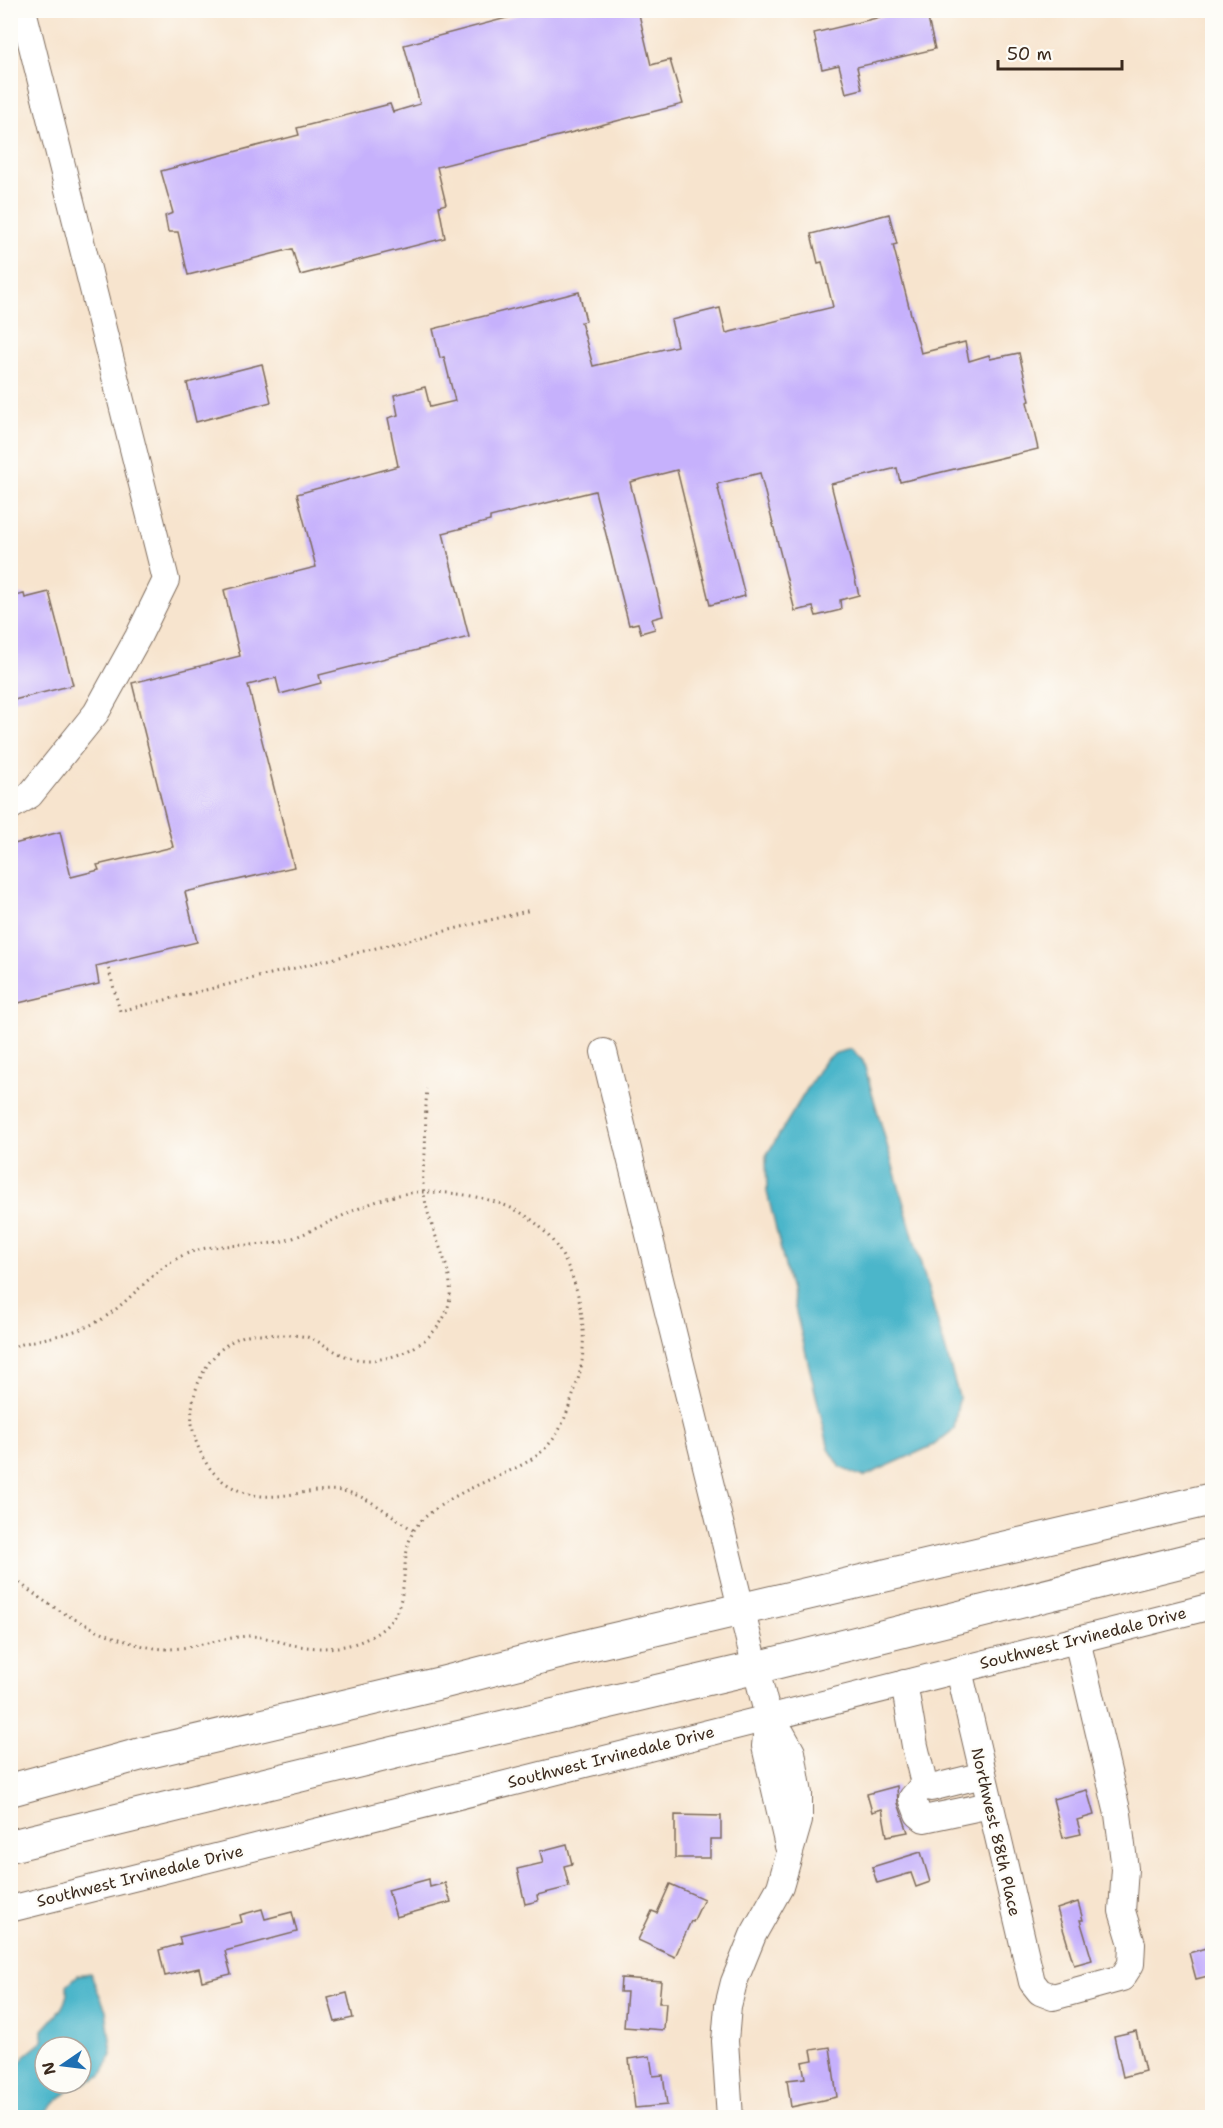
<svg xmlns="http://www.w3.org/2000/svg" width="1223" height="2128" font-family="'Shantell Sans',sans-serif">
<rect width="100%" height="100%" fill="#fdfcf7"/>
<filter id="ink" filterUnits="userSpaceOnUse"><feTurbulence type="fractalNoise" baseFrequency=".0167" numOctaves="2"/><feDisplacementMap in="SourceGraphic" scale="12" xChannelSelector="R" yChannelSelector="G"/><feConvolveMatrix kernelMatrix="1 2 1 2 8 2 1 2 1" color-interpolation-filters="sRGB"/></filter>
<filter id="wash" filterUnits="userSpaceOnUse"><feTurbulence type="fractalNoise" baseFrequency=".008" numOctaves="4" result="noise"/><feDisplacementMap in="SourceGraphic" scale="24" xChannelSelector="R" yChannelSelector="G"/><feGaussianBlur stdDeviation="1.35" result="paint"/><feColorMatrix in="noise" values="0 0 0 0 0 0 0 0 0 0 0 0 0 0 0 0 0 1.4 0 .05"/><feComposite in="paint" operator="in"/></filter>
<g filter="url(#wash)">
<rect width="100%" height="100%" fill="#f7e4ce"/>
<g fill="#4cb6ca" stroke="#447074" stroke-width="1.5" fill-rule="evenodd">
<path d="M851,1049l12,12 96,336 -5,32 -20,16 -71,32 -22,-9 -12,-19 -62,-257 -1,-36 59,-96 11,-7z"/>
<path d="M90,1973l16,37 6,44 -11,22 -30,13 -32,28h-28v-44l16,-19 16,-13v-11c13,-15 26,-25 24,-45l11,-10zM45,2047h36v36h-36z"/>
</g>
<g id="blocks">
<g fill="#c6b1fc">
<path d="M537,10h101l13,55 19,-5 13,44 -246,63 9,37 -7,2 6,32 -145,37 -8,-26 -104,26 -10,-43h-10l-3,-16 8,-3 -12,-42 138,-36 -2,-7 93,-24 3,8 27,-8 -16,-59z"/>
<path d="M887,10h39l9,39 -78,18 5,22 -16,4 -7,-28 -17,4 -8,-36 75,-18z"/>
<path d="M889,214l8,30 -4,1 28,108 44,-11 4,19 20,-6 1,4 29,-6 11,48 -3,1 11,47 -138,33 -3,-14 -66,16 28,111 -19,5 1,10 -25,6 -3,-9 -18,4 -35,-138 -43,11 28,112 -35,9 -33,-135 -47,12 33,134 -11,3 3,10 -14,4 -3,-10 -9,2 -34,-134 -105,26v4l-47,12 26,104 -150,38 2,8 -41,11 -4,-16 -28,7 46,182 -109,25 12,50 -101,24 3,18 -89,21v-160l50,-13 11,45 28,-7 -2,-5 76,-18 -41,-164 108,-27 -16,-66 92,-23 -19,-73 101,-28 -10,-48 10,-3 -4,-20 31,-8 5,20 25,-6 -11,-44 -4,1 -7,-29 146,-37 7,29 -5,1 12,44 84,-20 -6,-26 49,-12 6,25 107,-26 -11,-45 -4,1 -7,-29z"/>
<path d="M262,364l9,38 -75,20 -9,-39z"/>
<path d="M49,592l24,93 -63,16v-104l14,-3 1,4z"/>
<path d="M897,1786l1,17 10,29 -21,4 -5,-27 -10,3 -5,-18z"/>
<path d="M1087,1790l7,25 -17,5 4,14 -18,4 -10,-39z"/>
<path d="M675,1815l46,1v23h-11v19h-35z"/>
<path d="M567,1844l5,20 -8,2 5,21 -32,8 1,6 -13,3 -8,-35 26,-6 -3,-12z"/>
<path d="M921,1852l9,30 -14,5 -5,-14 -34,10 -5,-16z"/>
<path d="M429,1879l1,8 15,-4 6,19 -55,15 -8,-27z"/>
<path d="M670,1884l34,15 -11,23 -2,-1 -16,36 -37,-17 14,-29 5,2z"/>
<path d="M1078,1902l5,18h-3l12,40 -18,5 -17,-56z"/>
<path d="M262,1909l3,10 27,-7 5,20 -72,19 6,23 -29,7 -3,-13 -34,8 -6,-26 22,-6 -2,-7 63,-15 -2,-7z"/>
<path d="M1209,1947l3,13v15l-16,4 -7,-26z"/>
<path d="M621,1978l40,3 -2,22h7l-2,27 -40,-3 3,-35h-7z"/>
<path d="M347,1993l6,25 -18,4 -7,-24z"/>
<path d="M1136,2031l9,40 -22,6 -9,-41z"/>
<path d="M830,2047l7,50 -46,10 -4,-27 18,-2 -3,-16 11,-2 -2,-10z"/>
<path d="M650,2056l3,20 10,-1 4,30 -32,3 -6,-49z"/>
</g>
</g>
</g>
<g filter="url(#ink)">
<use href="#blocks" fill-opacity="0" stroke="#7d6b5c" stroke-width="1.5"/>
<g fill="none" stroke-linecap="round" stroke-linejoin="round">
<g stroke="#7d6b5c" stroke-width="28">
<g id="minor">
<path d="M10,807l20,-12 66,-82 42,-76 28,-57 -143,-570"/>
<path d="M604,1052l158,641 6,24 14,17 10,18 7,42v27l-19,66 -27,48 -19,47 -6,24 -3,35 5,77"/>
<path d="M959,1670l73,312 8,10 13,5 69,-19 9,-14 1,-20 -10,-33 3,-42 -7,-55 -41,-174"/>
<path d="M904,1683l11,63 9,38 7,4 52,-13"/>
<path d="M768,1717l-3,29 23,100"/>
<path d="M924,1784l-12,14 6,16 6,5 66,-14"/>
<path d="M10,1909l1202,-303"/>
</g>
</g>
<g stroke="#7d6b5c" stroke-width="34">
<g id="major">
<path d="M10,1790l135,-37 300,-71 148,-38 619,-145"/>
<path d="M10,1846l449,-109 296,-69 457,-114"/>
</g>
</g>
<g stroke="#7d6b5c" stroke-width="3" stroke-dasharray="1.5 4.5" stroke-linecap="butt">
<path d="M107,963l13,48 411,-101"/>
<path d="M10,1348c33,-12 69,-12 98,-33 26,-18 47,-47 76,-60 34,-16 74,-4 109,-17 43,-16 85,-46 132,-46 35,0 79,7 107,28 41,32 56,91 50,141 -2,14 -7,29 -12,43 -5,14 -10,28 -20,39 -17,21 -47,30 -70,41 -20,9 -40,20 -57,35 -31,28 -6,80 -38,108 -25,22 -61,24 -92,18 -14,-3 -29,-9 -43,-9 -27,1 -54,12 -81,13 -46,1 -127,-43 -159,-75"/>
<path d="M413,1530c-21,-14 -46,-35 -71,-39 -41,-5 -76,19 -115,-7 -9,-6 -17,-14 -22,-23 -9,-16 -15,-33 -13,-52 3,-30 21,-63 52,-73 11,-4 25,-1 36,-1 9,0 19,0 27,2 16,5 30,18 45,21 36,9 85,-14 96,-51 8,-28 -7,-53 -15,-79 -5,-13 -9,-29 -10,-44 -1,-10 1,-21 2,-31 1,-22 0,-43 2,-64"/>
</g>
<use href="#minor" stroke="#fff" stroke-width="26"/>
<use href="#major" stroke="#fff" stroke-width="32"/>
</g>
</g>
<g text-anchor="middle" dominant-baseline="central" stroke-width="4.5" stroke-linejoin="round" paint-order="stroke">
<g font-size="16" fill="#3b2a1e" stroke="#fdfcf7">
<text transform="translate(1083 1638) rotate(-14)">Southwest Irvinedale Drive</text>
<text transform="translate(611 1757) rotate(-14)">Southwest Irvinedale Drive</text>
<text transform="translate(996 1832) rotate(77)">Northwest 88th Place</text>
<text transform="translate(140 1876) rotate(-14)">Southwest Irvinedale Drive</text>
</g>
</g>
<rect width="1223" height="2128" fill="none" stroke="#fdfcf7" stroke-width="36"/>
<g transform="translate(63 2065) rotate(256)"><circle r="28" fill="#fdfcf7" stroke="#afa8a0" stroke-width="1.5"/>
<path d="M0-4.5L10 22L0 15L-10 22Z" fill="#1f6fb2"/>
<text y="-9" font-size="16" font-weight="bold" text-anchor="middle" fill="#3b2a1e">N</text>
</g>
<path d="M998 60v9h124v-9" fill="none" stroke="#3b2a1e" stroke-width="3"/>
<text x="1007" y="60" font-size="18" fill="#3b2a1e" stroke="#fdfcf7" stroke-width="4.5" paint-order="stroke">50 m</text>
</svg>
